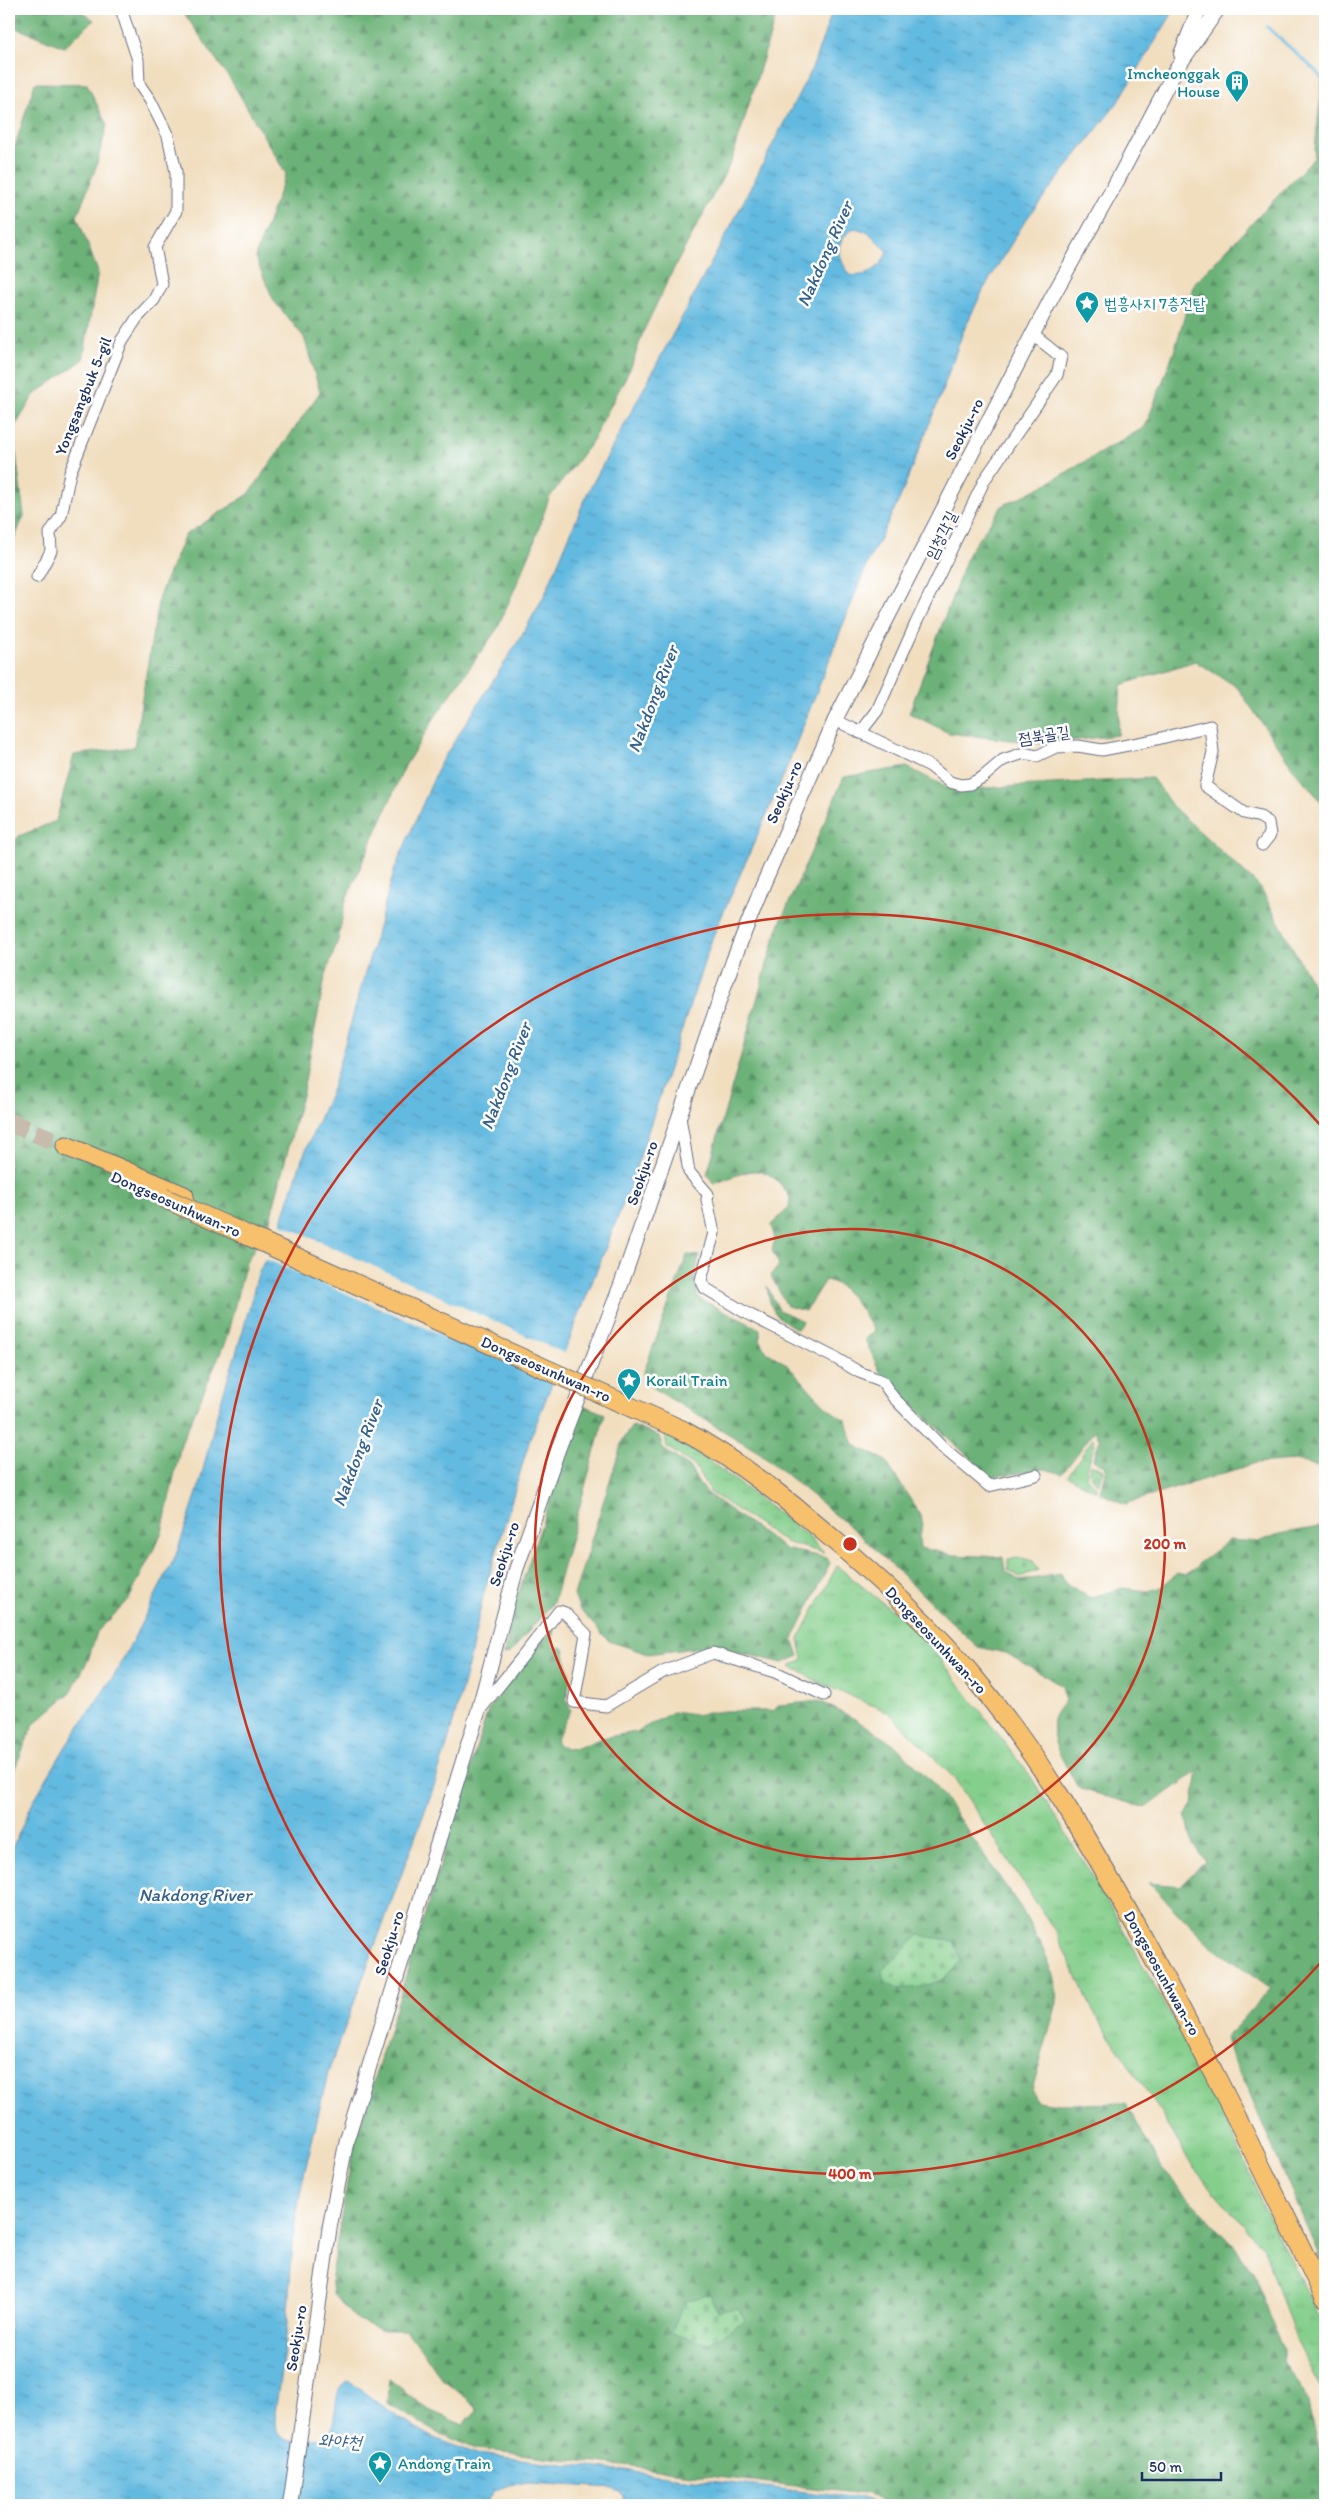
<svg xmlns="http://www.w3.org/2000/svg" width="1334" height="2514" font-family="Itim,'Poor Story',sans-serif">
<defs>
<pattern id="grass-tufts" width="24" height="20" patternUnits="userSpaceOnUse" patternTransform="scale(1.25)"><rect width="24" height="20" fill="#85cf8c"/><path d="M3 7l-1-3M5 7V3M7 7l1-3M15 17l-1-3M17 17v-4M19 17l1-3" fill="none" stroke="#72b27b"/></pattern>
<pattern id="forest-firs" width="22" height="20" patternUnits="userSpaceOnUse" patternTransform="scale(1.25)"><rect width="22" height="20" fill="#6cb278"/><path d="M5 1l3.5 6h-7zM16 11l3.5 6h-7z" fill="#589166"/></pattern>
<pattern id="cemetery-stones" width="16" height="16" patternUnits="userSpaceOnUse" patternTransform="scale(1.25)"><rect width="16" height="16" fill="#85cf8c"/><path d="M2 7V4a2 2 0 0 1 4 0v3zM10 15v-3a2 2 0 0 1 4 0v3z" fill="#72b27b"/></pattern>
<pattern id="water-ripples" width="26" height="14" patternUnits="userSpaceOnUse" patternTransform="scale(1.25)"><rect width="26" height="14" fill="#63bae0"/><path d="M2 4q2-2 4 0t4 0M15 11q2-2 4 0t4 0" fill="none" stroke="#5198b9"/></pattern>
</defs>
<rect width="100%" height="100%" fill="#fff"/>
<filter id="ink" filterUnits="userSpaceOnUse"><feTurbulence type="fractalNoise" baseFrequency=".02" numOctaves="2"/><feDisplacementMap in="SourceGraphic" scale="10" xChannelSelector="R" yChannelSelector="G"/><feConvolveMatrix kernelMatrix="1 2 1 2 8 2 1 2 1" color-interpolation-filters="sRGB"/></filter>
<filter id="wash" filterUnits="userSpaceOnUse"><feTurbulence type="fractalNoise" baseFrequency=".0096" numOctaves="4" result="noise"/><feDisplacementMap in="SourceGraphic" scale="20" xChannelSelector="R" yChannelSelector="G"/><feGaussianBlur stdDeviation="1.12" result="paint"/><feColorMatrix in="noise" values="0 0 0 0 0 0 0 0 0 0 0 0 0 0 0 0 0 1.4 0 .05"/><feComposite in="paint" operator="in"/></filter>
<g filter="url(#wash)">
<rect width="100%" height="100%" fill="#f1debf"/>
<g fill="url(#grass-tufts)" stroke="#507f75">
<path d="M665,1434l42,25 102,78 15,16 -39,-11 -75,-50 -15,-26 -28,-19z"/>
<path d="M1093,1438l2,6 -6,17 -3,16 10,10v4l-28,-15z"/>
<path d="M837,1566l83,67 109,141 69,111 112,200 60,135 55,110v66l-28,-54 -33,-93 -72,-83 -32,-55 -66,-98 -39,-82 -100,-152 -67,-67 -66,-28 -32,-18 13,-7 -4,-20z"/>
</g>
<g fill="url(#forest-firs)" stroke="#44706b">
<path d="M9,9h69l16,11 -30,27 -55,-22z"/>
<path d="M183,9h595l-46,151 -61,114 -27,56 -13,37 -40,76 -42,55 -17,51 -35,80 -62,88 -30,49 -60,136 -7,38 -13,37 -22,114 -34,133 -23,38 -20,78 -45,104 -19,88 -34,69 -31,31 -9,28 -17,32 -38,33 -24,57v-934l10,-12 37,-15 18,-66 60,-8 25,-151 26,-61 64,-41 71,-102 -16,-55 -30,-36 -19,-44 31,-83 -54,-92 -46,-66z"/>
<path d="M1325,77v729l-30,-35 -58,-84 -42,-26 -74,24 -3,50 -73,9 -96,-11 -40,-20 60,-161 33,-46 39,-19 104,-60 29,-75 20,-68 120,-126 8,-77z"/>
<path d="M35,83l52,1 20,41 -11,42 -19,49 21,56 -15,88 -49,35 -21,35 11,86 -15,35v-387z"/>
<path d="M907,767l45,23 200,-12 21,29 87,80 65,121v460l-30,-8 -39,3 -131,41 -25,-11 6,-26 -13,-7 7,-20 -5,-10 -33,44 -17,-5 -54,8 -98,-89 -13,-16 -15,-33 9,-9c-12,-17 -27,-47 -49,-50l-20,31 -18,-5 -16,-30 8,-11 -7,-15 3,-11 -4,-14 18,-17 1,-11c-25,-38 -39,-27 -76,-13l-7,-10 70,-244 67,-153z"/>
<path d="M687,1255l12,1 -4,22 3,20 62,31c0,5 0,14 3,18 7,10 17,11 24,18 21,19 34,43 59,55l8,25 31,15 34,53 4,12 -4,12 1,11 34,7 49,2 2,14 15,10 41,-7 4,9 25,15 32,-10 26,3 14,-4 15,-14 8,2 13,-8 1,-4 30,-23 29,2 21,-8 46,-8v743l-78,-181 -15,-29 -6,-21 45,-50 -62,-44 -60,-61 31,3 26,-25 -13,-16 -7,-30 7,-12 5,-32 -52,37 -68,-20c-10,-21 -29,-44 -25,-68 1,-7 9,-14 12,-20l-3,-14 -56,-33 -28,-6 -119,-113 -99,-81 -109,-66 -8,-13z"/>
<path d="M767,1286l12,24 24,11 -6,8c-23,-14 -26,-16 -30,-43z"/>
<path d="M582,1405l23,9 -52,189 -43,50 -6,2 10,-48z"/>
<path d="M632,1426l27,10 4,13 26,18 16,25 80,57 42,9 3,5 -37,76 6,17 -16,7 -73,-17 -62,8 -39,-13 -29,-31 -6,-15 49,-156z"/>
<path d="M554,1625l-2,21 12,2 6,31 -4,22 5,9 -15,29 2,6 8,4 14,-2 22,-9 34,-6 37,-20 21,3 30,-4h49l7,-6 39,-4 34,17 41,26 42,42 85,122 23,43 11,27 2,25 -25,87 4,11 23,3 67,-1 35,65 75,80 17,24 30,79v10l26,41 10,48 6,3v52h-432l-29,-11 -388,-45 -38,-16 -51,-30 2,-24 40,31 34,15 14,-15 -1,-4 -33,-27 -35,-46v-3h-28l-26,-12 -21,-25 -2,-18 23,-131 134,-434z"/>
</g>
<g fill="url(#cemetery-stones)" stroke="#507f75">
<path d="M1091,1464l12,6 -5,15 -8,-8z"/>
<path d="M1022,1558l11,3 5,9 -18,7 -12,-7v-11z"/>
<path d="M919,1935l35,6 7,20 -17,18 -22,8 -24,2 -14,-7 -2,-11z"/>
<path d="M710,2294l8,18 20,-4 7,12 -37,24 -37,-11 13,-31z"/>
</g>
<path fill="url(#water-ripples)" stroke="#3f749f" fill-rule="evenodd" d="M833,9h342l-57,93 -93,119 -42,69 -20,42 -23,65 -41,103 -32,64 -84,213 -70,159 -84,253 -99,250 -47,157 -13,62 -22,84 -15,47 -105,284 -25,106 -9,49 -8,108 -11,77 2,18 7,8c78,11 35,-40 64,-58l53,38 33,19 43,16 381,44 20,7h-254v-9l-3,-5 -8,-3 -85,-5 -18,2 -15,5 -7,8 1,7h-480v-650l25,-55 32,-54 51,-75 59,-116 22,-65 19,-76 27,-87 14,-53 20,-41 24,-74 30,-70 63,-221 46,-106 80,-125 24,-43 42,-100 146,-272 80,-156zM855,228l13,4 19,19c-5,17 -20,27 -37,24 -12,-15 -16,-37 5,-47z"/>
<path fill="#f1debf" d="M279,1223l287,131 -11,29 -292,-125z"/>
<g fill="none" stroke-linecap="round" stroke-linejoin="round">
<path stroke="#63bae0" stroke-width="3" d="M1267,27l51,46 7,10"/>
</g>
</g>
<g filter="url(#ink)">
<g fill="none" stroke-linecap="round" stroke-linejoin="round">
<path stroke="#c6bbac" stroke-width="19" stroke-dasharray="19 9" stroke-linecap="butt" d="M9,1122l57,24"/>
<g stroke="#666c80" stroke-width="13">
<g id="minor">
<path d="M37,577l14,-26 -1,-18 11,-17 9,-43 52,-132 15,-23 17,-18 8,-16 -7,-37 21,-36v-39l-8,-36 -18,-36 -11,-16 -1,-24 -17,-51"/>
<path d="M835,720l95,46 20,16 11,3 9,-1 13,-7 20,-17 21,-7 13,3 19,-9 22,-1 24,4 47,-9 61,-15 3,26 -8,34 39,27 16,4 8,5 2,13 -8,10"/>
<path d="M860,733l17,-22 39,-88 69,-144 72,-104 4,-18 -29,-23"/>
<path d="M680,1117l9,55 19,22 -1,6 7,33 -13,47 4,8 41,25 91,46 22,13 23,9 11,16 48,49 48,40 47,-11"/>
<path d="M479,1711l80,-100 6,2 21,21 -12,68 32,4 57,-34 50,-19 62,19 49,23"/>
</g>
</g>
<g stroke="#666c80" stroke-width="16">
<g id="tertiary">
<path d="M1181,54l18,-45"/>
<path d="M290,2505l40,-280 17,-86 131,-427 38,-142 43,-123 63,-165 111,-321 30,-76 72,-165 216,-421 65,-116 59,-112 43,-62"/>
</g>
</g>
<g stroke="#666c80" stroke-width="21">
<g id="trunk">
<path d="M66,1146l118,50"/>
<path d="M682,1430c61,33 108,72 160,117 47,41 93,83 133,132 64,77 114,162 162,249 67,121 127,245 188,369"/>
</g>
</g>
<use href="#minor" stroke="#fff" stroke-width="11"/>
<use href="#tertiary" stroke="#fff" stroke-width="14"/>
<use href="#trunk" stroke="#f7c06c" stroke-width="19"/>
<g stroke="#666c80" stroke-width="21" stroke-linecap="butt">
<path id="trunk-bridge" d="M164,1198l518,232"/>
</g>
<use href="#trunk-bridge" stroke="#f7c06c" stroke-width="19"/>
</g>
</g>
<g fill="none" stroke="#c8321e" stroke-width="2.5">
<circle cx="850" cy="1544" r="315"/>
<path d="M1322 1961A630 630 0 1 1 1322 1127"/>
</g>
<defs>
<g id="building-pin" transform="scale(1.25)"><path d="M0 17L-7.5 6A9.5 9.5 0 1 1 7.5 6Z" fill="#0f9aa8" stroke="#fff"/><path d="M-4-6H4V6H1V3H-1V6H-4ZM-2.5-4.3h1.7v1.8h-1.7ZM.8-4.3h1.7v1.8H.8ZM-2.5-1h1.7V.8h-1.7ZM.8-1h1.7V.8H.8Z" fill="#fff"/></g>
<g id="sight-pin" transform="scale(1.25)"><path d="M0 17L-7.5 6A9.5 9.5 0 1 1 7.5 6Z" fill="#0f9aa8" stroke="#fff"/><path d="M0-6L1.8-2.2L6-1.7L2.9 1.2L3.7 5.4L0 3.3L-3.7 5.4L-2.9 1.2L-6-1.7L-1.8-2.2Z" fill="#fff"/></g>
</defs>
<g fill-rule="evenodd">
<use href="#building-pin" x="1237" y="82"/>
<use href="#sight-pin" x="1087" y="303"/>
<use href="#sight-pin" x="629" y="1380"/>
<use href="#sight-pin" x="380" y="2463"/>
</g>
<g text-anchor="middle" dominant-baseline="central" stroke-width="5" stroke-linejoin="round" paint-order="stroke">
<g font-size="16" fill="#0d838f" stroke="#fff" text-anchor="start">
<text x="1220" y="73" text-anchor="end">Imcheonggak<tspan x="1220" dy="18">House</tspan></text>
<text x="1104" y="303">법흥사지 7층전탑</text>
<text x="646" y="1380">Korail Train</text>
<text x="398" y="2463">Andong Train</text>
</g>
<g font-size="16" fill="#1b2f5e" stroke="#fff">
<text transform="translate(83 396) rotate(-68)">Yongsangbuk 5-gil</text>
<text transform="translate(964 429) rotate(-63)">Seokju-ro</text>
<text transform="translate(941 535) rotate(-64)">임청각길</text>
<text transform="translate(1044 735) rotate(-9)">점북골길</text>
<text transform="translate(784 792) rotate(-66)">Seokju-ro</text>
<text transform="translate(642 1173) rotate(-71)">Seokju-ro</text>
<text transform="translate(176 1204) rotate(24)">Dongseosunhwan-ro</text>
<text transform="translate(546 1369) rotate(24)">Dongseosunhwan-ro</text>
<text transform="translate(504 1554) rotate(-72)">Seokju-ro</text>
<text transform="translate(936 1640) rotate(47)">Dongseosunhwan-ro</text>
<text transform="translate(389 1943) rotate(-73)">Seokju-ro</text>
<text transform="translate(1162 1973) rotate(61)">Dongseosunhwan-ro</text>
<text transform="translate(296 2338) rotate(-81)">Seokju-ro</text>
</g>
<g font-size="18" font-style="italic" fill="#34608c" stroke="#fff">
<text transform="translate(825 254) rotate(-66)">Nakdong River</text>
<text transform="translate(653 699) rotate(-69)">Nakdong River</text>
<text transform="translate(506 1076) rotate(-69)">Nakdong River</text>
<text transform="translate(358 1453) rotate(-69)">Nakdong River</text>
<text x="195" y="1895">Nakdong River</text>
<text transform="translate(340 2441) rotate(4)">와야천</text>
</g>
</g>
<circle cx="850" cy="1544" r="8" fill="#c8321e" stroke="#fff" stroke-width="2.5"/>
<g font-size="15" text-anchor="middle" font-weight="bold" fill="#c8321e" stroke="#fff" stroke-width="5" stroke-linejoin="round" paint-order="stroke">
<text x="1165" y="1549">200 m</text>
<text x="850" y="2179">400 m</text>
</g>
<rect width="1334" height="2514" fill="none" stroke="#fff" stroke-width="30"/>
<path d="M1142 2472v8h79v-8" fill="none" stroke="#1b2f5e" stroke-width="2.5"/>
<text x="1149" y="2472" font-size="15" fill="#1b2f5e" stroke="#ffffff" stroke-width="4" paint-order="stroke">50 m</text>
</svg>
